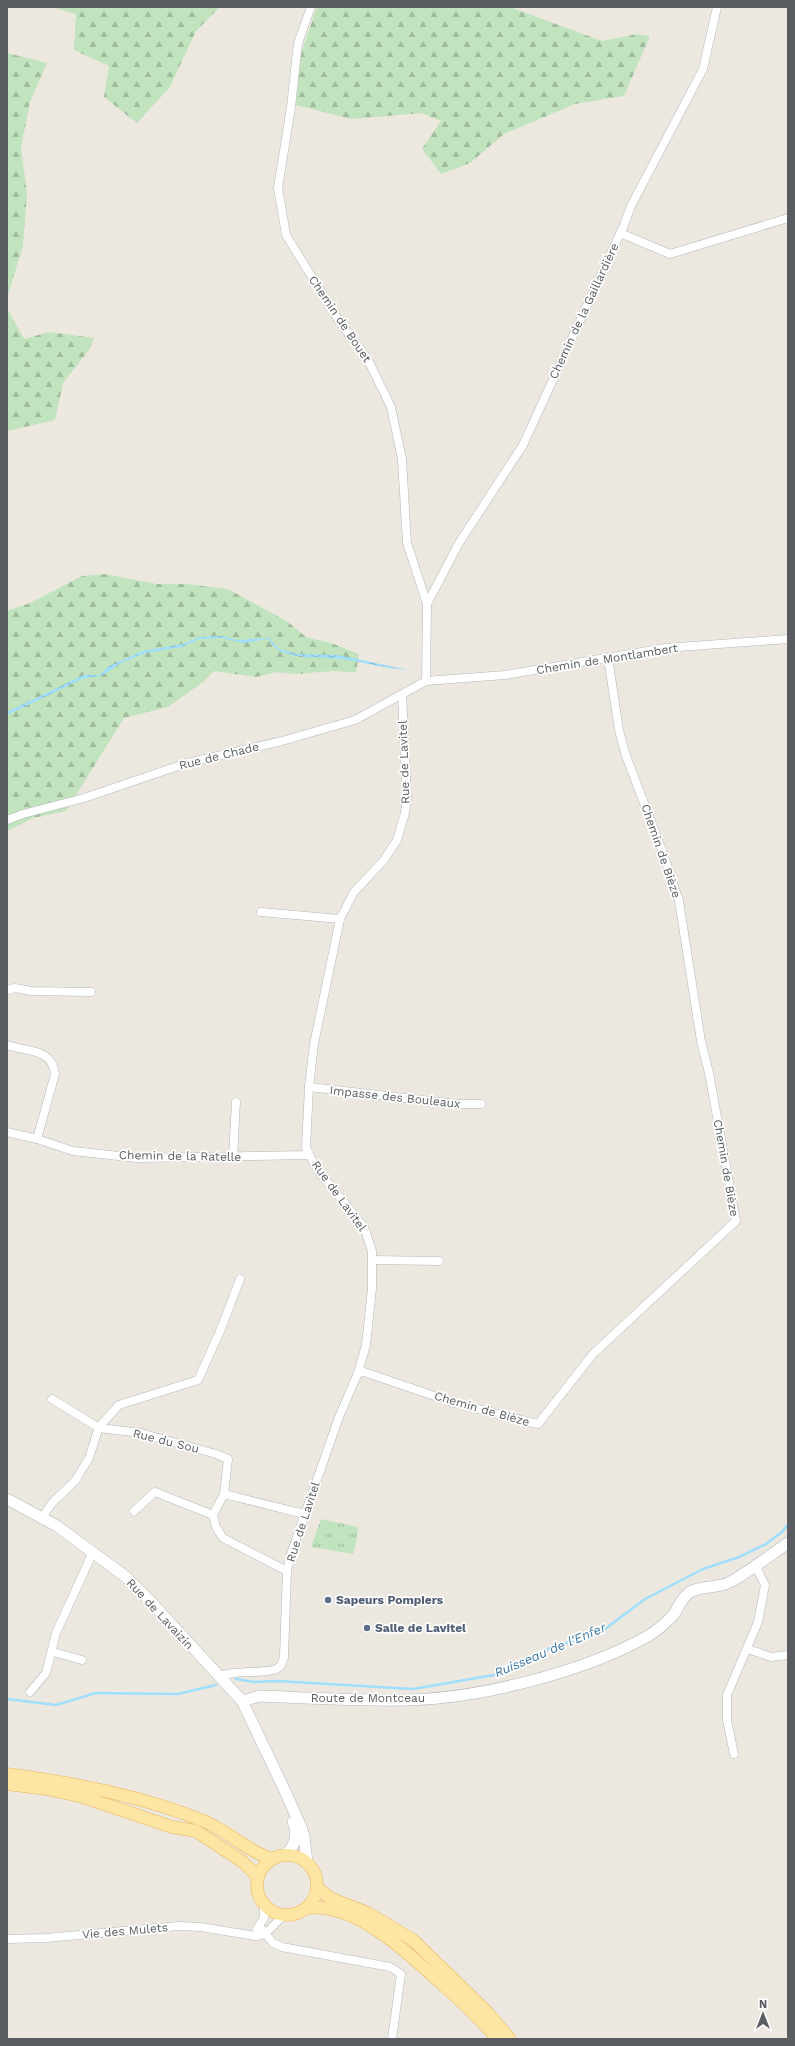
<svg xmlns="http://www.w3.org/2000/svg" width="795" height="2046" font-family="'Work Sans',sans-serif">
<defs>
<pattern id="forest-firs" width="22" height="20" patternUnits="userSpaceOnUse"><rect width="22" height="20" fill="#c1e3bd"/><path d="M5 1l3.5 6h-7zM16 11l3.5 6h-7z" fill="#a0bb9d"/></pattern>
<pattern id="park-tufts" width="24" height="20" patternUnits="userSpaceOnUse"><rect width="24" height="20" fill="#c1e3bd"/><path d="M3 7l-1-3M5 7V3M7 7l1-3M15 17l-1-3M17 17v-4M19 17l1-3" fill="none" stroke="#a0bb9d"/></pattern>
<pattern id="water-waves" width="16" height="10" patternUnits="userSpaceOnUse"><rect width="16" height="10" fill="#9fdefd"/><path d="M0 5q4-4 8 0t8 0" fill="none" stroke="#85b7d0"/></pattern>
</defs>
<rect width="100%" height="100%" fill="#ece8e0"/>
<g fill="url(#forest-firs)">
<path d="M52,7h168l-24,24 -26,56 -33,36 -33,-26 5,-31 -35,-16 2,-36z"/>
<path d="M317,7h193l92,34 35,-7 13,2 -26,60 -49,8 -71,30 -34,29 -29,11 -19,-25 19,-28 -19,-8 -71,6 -55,-14 2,-43z"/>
<path d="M7,53l40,10 -17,39 -9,46 6,45 -4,53 -16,52z"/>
<path d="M7,308l17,31 25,-7 45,6 -5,12 -26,33 -8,37 -48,11z"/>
<path d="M105,574l52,10h29l42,5 60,33 18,15 25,6 28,11 -3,18 -25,-1 -34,3 -20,-2 -21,5 -42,-6 -11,11 -35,25 -44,11 -58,93 -33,7 -26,13v-220l23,-8 52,-27z"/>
</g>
<path fill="url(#park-tufts)" d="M321,1519l37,8 -1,12 -4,15 -42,-7z"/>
<path fill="url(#water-waves)" d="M223,636l14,4 32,-2 10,11 19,5 40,1 70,15c-23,-1 -44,-8 -67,-11 -21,-3 -41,1 -61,-8 -5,-2 -8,-9 -13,-12l-23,4 -22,-5 -22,1 -18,8 -37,6 -22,9 -22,14 -17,2 -77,37v-3l77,-37h16l9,-9 34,-15 40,-7 17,-7z"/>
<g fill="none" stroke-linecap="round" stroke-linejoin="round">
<g stroke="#9fdefd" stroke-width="2.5">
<path d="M236,1679l18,3 23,-1 136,8 81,-14 58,-28 35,-10 14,-5 44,-33 58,-30 36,-12 27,-13 17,-13 5,-7"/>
<path d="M7,1699l49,6 40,-12 82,1 38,-9"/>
</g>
<g stroke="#b3b7bb" stroke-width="9">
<g id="street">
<path d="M311,7l-13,36 -7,64 -13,81 8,47 53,86 28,37 24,49 11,52 5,84 20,61 -1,77"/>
<path d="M620,233l50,21 118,-36"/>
<path d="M427,604l32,-61 64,-98 101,-220 7,-19 72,-137 14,-62"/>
<path d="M7,820l16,-6 61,-16 103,-35 95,-22 73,-21 71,-39 79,-6 160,-27 123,-9"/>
<path d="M261,912l79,7"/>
<path d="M7,990l8,-2 16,3 60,1"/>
<path d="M7,1045c20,7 45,3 48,29l-18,65"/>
<path d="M309,1087l147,17h25"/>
<path d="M7,1132l30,7 36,12 64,7 172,-3"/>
<path d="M233,1157l3,-55"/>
<path d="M372,1260l67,1"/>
<path d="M358,1373l6,-1 94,32 80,20 55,-70 143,-133 -27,-148 -8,-32 -22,-140 -15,-45 -39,-103 -6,-23 -11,-72"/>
<path d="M52,1399l47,29 42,5 75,21 12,5 -4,35"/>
<path d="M134,1511l21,-19 58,23 3,12 7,11 64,33"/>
<path d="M213,1515l11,-21 80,20"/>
<path d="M42,1518l10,-15 23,-22 14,-23 10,-31 20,-22 79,-25 23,-51 19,-50"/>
<path d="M748,1649l23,8 17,-2"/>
<path d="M53,1652l29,8"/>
<path d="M219,1676c15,-6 50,-2 59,-8 4,-2 5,-7 6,-11l3,-86 5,-20 47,-134 19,-44 8,-28 6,-57v-37l-8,-24 -44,-54 -11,-18 -3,-8 3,-60 5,-43 26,-125 14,-27 30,-32 13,-20 8,-27 2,-15 -5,-103"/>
<path d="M30,1692l16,-19 10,-40 37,-81"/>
<path d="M734,1754l-7,-34v-25l31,-73 7,-37 -10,-20"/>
<path d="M260,1927l13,16 9,4 108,20 11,7 -9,65"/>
<path d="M257,1929l7,-11v-14"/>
<path d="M7,1939l39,-1 133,-12 21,1 56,9 9,-2 20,-20"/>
</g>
</g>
<g stroke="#b2b6bb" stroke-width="12">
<g id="secondary">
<path d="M7,1499l50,27 69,51 26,26 90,98 43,90 16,36 3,9 3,26"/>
<path d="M242,1701l18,-5c49,2 99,5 148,4 73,-2 176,-28 240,-64 10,-6 19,-14 26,-22 5,-7 7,-16 16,-22 12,-7 27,-3 40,-10 20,-11 39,-26 58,-39"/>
<path d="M285,1855c10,-9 14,-20 8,-33"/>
</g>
</g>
<g stroke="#edb358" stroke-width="13">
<g id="primary">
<path d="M7,1774c67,9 136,22 199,48 23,10 41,29 66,37"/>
<path d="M7,1784l40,5 36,8 89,30 24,4 47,31 15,15"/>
<circle cx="287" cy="1885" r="30"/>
<path d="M317,1888l13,10 38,15 45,27 74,72 23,27"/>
<path d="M306,1908c17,-2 35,3 50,10 32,16 59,42 85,65 20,18 39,35 56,56"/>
</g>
</g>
<use href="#street" stroke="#fff" stroke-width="8"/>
<use href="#secondary" stroke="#fff" stroke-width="11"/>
<use href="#primary" stroke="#fde5a4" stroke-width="12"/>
</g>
<g fill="#5c6f8a" stroke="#fff" stroke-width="1.5">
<circle cx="328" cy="1600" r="4"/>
<circle cx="367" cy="1628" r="4"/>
</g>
<g text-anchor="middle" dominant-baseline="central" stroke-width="3.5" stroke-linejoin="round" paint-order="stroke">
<g font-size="12" fill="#595d61" stroke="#fff">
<text transform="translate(584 311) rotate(-65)">Chemin de la Gaillardière</text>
<text transform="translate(340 319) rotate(56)">Chemin de Bouet</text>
<text transform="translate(607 659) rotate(-9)">Chemin de Montlambert</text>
<text transform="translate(219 756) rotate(-14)">Rue de Chade</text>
<text transform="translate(404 762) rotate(-92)">Rue de Lavitel</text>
<text transform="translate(661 851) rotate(71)">Chemin de Bièze</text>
<text transform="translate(395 1097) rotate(6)">Impasse des Bouleaux</text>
<text transform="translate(180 1156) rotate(1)">Chemin de la Ratelle</text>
<text transform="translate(726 1168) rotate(80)">Chemin de Bièze</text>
<text transform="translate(339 1196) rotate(54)">Rue de Lavitel</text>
<text transform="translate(482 1409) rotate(16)">Chemin de Bièze</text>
<text transform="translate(166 1441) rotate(14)">Rue du Sou</text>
<text transform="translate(303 1522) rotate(-72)">Rue de Lavitel</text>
<text transform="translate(160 1614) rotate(47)">Rue de Lavaizin</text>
<text x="368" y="1698">Route de Montceau</text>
<text transform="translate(125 1931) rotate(-5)">Vie des Mulets</text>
</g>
<g font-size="12" font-weight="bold" fill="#4e5e75" stroke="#fff" text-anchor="start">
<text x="336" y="1600">Sapeurs Pompiers</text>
<text x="375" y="1628">Salle de Lavitel</text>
</g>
<g font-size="13" font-style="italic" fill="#3c7aa5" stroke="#fff">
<text transform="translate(550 1650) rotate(-23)">Ruisseau de l'Enfer</text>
</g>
</g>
<rect width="795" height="2046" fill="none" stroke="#595d61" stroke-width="16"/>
<g transform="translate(763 2014)" stroke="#ffffff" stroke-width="3" paint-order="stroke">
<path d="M0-3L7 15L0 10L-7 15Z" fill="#595d61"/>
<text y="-6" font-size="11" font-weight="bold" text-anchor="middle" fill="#595d61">N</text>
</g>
</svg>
